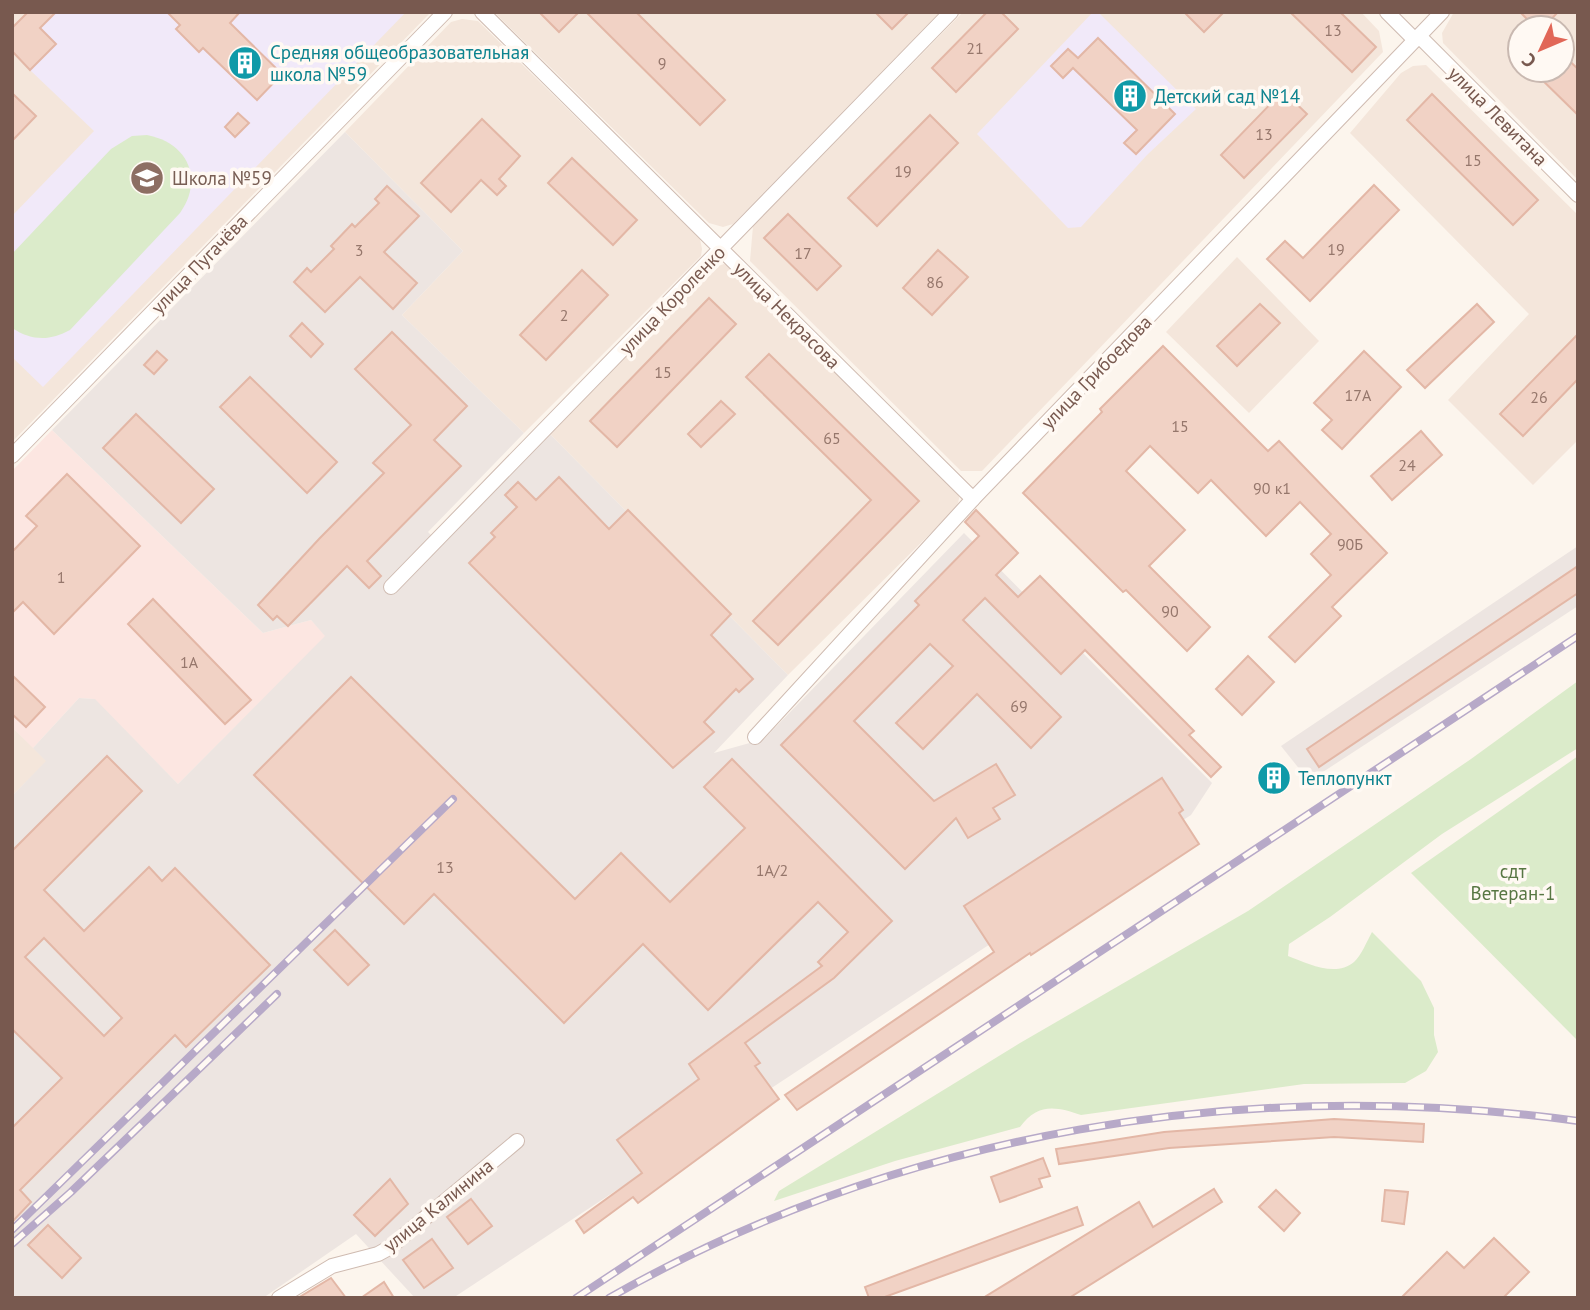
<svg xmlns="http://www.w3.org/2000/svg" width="1590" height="1310" font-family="'PT Sans',sans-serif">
<rect width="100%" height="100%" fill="#fcf5ed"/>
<g fill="#f4e6db" fill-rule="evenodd">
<path d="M12,12h419l-419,430z"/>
<path d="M494,12h446l-207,212 -10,3 -14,-4z"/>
<path d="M963,12h398l18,19 4,21 -401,419h-21l-211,-210 3,-35z"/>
<path d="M1454,12h124v168l-135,-137 -1,-10zM1520,28h42v42h-42z"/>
<path d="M462,19l16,2 222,218 2,10 -1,7 -177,177 -122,-118 61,-64 -118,-119 106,-110z"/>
<path d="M1426,65l152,150v225l-45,45 -85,-85 81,-86 -179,-181 51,-60 12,-7z"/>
<path d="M1237,257l82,84 -70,72 -83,-81z"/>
<path d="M724,264l8,3 228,227 -2,9 -8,11 -162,161 -242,-245 159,-159z"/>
<path d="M12,727l35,34 -35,35z"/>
</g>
<path fill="#fce6e1" d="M52,430l211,203 48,-13 15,16 -148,148 -84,-85 -15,-1 -46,50 -21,-21v-256z"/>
<g fill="#ede5e1">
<path d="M345,132l118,119 -61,64 122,118 -96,99 10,10 108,-112 242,245 -74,78 50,-14 200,-206 248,250 -21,32 -210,135 -528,348h-38l-59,-64 -93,64h-251v-502l34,-35 -13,-13 46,-50 16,1 83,85 147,-148 -14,-16 -48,13 -211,-203z"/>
<path d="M1578,546v60l-269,175 -28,-35z"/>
</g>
<g fill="#f1e9f9">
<path d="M56,12h350l-363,375 -31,-30v-141l82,-85 -64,-61 26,-26 -7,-7 -23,4z"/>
<path d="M1093,12h5l98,97 -49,46 -66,72 -13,1 -91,-94z"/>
</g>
<g fill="#dbebca">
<path d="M147,135c41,8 57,44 33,78l-110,117c-20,11 -38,11 -58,-2v-74l99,-105 21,-13z"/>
<path d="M1578,681v67l-136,86 -112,83 -41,27 -1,12c19,7 47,22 66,6 7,-6 13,-21 18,-30l49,49 13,27v27l4,17 -12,19 -21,12 -101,1 -223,31c-25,-9 -44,-12 -61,12l-125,34 -121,40 5,-10 241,-148 228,-132 223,-152z"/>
<path d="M1578,756v285l-167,-168z"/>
</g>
<g fill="#f1d2c5" stroke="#e3b7a6" stroke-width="2" fill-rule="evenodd">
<path d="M28,12h28l-16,16 16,16 -26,26 -18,-19v-23z"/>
<path d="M167,12h73l-10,11 52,51 -25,26 -54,-52 -4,4 -23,-23 4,-4z"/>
<path d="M539,12h40l-20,20z"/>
<path d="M586,12h50l89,88 -25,25z"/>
<path d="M875,12h34l-17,17z"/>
<path d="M987,12h14l17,17 -62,63 -24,-24z"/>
<path d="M1184,12h40l-20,20z"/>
<path d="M1290,12h50l36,35 -24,25z"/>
<path d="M1520,12h38l-15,16h-7z"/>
<path d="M1098,38l77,76 -39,40 -12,-11 13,-13 -64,-62 -10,10 -12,-12 17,-17 10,9z"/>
<path d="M1562,54l16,15v46l-46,-45h30z"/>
<path d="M1283,91l24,23 -63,64 -23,-23z"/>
<path d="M12,93l24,23 -24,25z"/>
<path d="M1432,94l106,106 -25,25 -106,-105z"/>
<path d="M238,113l11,10 -14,14 -10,-10z"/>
<path d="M930,115l28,28 -81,83 -29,-28z"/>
<path d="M482,119l38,37 -21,23 7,7 -9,9 -16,-15 -30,32 -30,-29z"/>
<path d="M572,158l65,62 -24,25 -65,-62z"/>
<path d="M1374,185l25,25 -89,91 -43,-42 18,-18 18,17z"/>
<path d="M387,186l32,30 -35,36 33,31 -24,26 -33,-32 -35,35 -31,-30 13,-14 4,4 23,-23 -3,-3 21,-22 3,3 24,-24 -4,-4z"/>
<path d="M788,214l53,52 -24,24 -53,-52z"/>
<path d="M938,250l30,27 -36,38 -29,-27z"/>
<path d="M582,270l26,25 -62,65 -26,-25z"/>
<path d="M709,298l27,26 -119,123 -27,-26z"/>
<path d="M1260,304l20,19 -43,43 -20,-20z"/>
<path d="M1477,304l17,18 -69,66 -18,-18z"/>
<path d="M302,323l21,21 -12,13 -21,-21z"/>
<path d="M392,332l75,74 -33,34 27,26 -94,95 14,15 -12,12 -22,-22 -59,60 -11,-10 -4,4 -15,-15 61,-66 65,-66 -11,-10 38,-38 -56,-56z"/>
<path d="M1578,334v45l-55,57 -23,-22z"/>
<path d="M1163,346l105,105 11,-10 108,112 -55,54 9,9 -46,46 -26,-25 62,-62 -20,-21 20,-20 -31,-32 -34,34 -55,-56 -13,13 -48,-47 -24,25 59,59 -36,36 61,61 -23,24 -61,-61 -3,2 -100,-99 79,-81 -2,-3z"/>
<path d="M157,351l10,9 -13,14 -10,-9z"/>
<path d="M1364,351l37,36 -59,62 -20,-19 10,-10 -18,-17z"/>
<path d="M769,354l150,147 -141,144 -25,-24 118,-121 -125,-123z"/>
<path d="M250,377l87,85 -30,31 -87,-86z"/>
<path d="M721,401l14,13 -34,33 -13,-13z"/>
<path d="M136,414l78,75 -33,34 -78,-75z"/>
<path d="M1421,431l21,24 -50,45 -21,-24z"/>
<path d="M67,474l73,72 -86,88 -31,-32 -11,11v-61l25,-26 -11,-10z"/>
<path d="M559,477l50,52 19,-19 103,104 -20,21 42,44 -14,13 -3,-3 -32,33 10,10 -41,36 -204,-205 26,-26 -4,-4 26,-26 -12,-12 13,-13 18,18z"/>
<path d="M976,510l42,43 -22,22 22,22 22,-21 154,155 -5,4 32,32 -10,10 -126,-127 -24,24 -76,-76 -22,22 98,97 -30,31 -54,-54 -54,55 -27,-26 57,-57 -23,-22 -76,77 80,80 62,-37 19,31 -22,13 7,11 -32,19 -12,-20 -51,51 -124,-124 138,-140 -4,-4 64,-65 -14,-14z"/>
<path d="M1578,566v27l-259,174 -12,-18z"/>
<path d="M153,599l98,101 -26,24 -97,-100z"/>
<path d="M1248,656l26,26 -32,33 -26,-26z"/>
<path d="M12,675l33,32 -19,20 -14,-13z"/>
<path d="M351,677l224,222 46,-46 49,49 75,-74 -41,-41 28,-28 160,162 -58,57 -89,65 15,20 -5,3 24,33 -141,104 -5,-6 -49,36 -8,-12 66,-48 -25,-33 82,-61 -10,-15 133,-98 -4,-4 30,-30 -30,-30 -110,108 -65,-66 -79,79 -130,-129 -30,30 -150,-149z"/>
<path d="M107,756l35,35 -98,99 40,41 65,-64 13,14 13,-13 95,97 -84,82 -11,-12 -155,155 11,12 -19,20v-94l50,-50 -50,-49v-178zM44,938l78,80 -18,18 -79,-79z"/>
<path d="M1273,765l15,14 -13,13 -14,-14z"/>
<path d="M1162,778l21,32 -4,3 20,31 -168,111 -1,-2 -233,157 -12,-15 209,-143 -30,-46z"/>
<path d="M335,930l34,35 -21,20 -34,-35z"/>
<path d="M1334,1119l90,5 -1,18 -89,-5 -165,11 -110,16 -3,-15 108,-17z"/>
<path d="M1043,1158l7,18 -11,3 3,8 -42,15 -9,-25z"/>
<path d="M390,1179l18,25 -33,32 -21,-21z"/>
<path d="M1214,1189l8,13 -153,96h-86l156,-96 14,25z"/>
<path d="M1276,1190l24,23 -16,18 -25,-24z"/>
<path d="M1385,1190l23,2 -4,32 -22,-3z"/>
<path d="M471,1199l21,27 -24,18 -21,-27z"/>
<path d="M1077,1207l6,18 -201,73h-13l-4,-11z"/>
<path d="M48,1225l33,33 -19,20 -34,-33z"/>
<path d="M1494,1238l35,34 -26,26h-102l46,-46 17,16z"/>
<path d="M432,1239l21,29 -29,20 -21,-28z"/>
<path d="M331,1278l15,20h-48z"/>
<path d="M384,1282l10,16h-33z"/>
</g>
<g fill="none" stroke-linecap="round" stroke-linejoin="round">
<g stroke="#cfbbb1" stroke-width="16">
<g id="street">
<path d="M482,12l491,487"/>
<path d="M1387,12l28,28"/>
<path d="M1419,36l159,159"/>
<path d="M12,456l433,-444"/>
<path d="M391,587l560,-575"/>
<path d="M755,737l218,-238 469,-487"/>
<path d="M279,1298l53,-32 46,-12 11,-6 128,-107"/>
</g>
</g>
<use href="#street" stroke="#fff" stroke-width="14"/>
<g stroke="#b7a9c8" stroke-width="8">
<g id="rail">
<path d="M12,1230l441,-431"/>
<path d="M12,1244l59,-52 206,-198"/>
<path d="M576,1298l1002,-662"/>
<path d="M609,1298c295,-168 635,-222 969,-177"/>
</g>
</g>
<use href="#rail" stroke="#fff9f3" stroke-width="5" stroke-dasharray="16" stroke-linecap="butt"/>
</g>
<defs>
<g id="building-disc" transform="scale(1.75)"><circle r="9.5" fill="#0f9aa8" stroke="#fff9f3"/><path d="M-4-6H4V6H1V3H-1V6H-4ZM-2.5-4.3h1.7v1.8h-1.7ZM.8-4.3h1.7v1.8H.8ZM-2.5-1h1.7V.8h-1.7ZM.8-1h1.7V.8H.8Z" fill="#fff"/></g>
<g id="school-disc" transform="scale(1.75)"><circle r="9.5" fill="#8d6e63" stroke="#fff9f3"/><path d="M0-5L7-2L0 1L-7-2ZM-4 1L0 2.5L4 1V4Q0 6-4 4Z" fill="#fff"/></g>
</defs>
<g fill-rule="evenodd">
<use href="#building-disc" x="245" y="63"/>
<use href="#building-disc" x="1130" y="96"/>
<use href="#school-disc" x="147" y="178"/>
<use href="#building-disc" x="1274" y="778"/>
</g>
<g text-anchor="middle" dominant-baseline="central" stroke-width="7" stroke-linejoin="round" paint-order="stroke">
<g font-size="16" fill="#96776c">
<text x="1333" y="30">13</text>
<text x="975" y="48">21</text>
<text x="662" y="63">9</text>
<text x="1264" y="134">13</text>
<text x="1473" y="160">15</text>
<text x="903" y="171">19</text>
<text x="1336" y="249">19</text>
<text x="359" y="250">3</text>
<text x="803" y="253">17</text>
<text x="935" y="282">86</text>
<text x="564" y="315">2</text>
<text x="663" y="372">15</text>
<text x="1358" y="395">17А</text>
<text x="1539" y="397">26</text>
<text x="1180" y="426">15</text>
<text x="832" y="438">65</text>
<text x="1407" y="465">24</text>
<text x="1272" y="488">90 к1</text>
<text x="1350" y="544">90Б</text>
<text x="61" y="577">1</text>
<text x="1170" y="611">90</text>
<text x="189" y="662">1А</text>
<text x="1019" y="706">69</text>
<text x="445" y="867">13</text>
<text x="772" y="870">1А/2</text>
</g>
<g font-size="19" fill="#0d838f" stroke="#fff9f3" text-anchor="start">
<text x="270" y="52">Средняя общеобразовательная<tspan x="270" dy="22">школа №59</tspan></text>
<text x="1154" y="96">Детский сад №14</text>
<text x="1298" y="778">Теплопункт</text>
</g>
<g font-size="19" fill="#78594f" stroke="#fff9f3">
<text transform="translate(1498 116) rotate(45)">улица Левитана</text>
<text transform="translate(199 264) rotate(-46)">улица Пугачёва</text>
<text transform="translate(672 300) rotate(-46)">улица Короленко</text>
<text transform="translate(787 315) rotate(45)">улица Некрасова</text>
<text transform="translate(1096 372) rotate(-46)">улица Грибоедова</text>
<text transform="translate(438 1205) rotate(-39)">улица Калинина</text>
</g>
<g font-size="19" fill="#785e54" stroke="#fff9f3" text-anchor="start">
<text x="172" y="178">Школа №59</text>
</g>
<g font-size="19" fill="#587743" stroke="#fff9f3">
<text x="1513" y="871">сдт<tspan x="1513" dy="22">Ветеран-1</tspan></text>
</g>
</g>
<rect width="1590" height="1310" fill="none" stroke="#78594f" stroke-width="28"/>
<g transform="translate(1541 49) rotate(226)"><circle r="33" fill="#fff9f3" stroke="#c9b9b1" stroke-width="2"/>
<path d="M0-5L12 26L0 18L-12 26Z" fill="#e16757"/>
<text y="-10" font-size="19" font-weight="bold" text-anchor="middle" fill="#78594f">С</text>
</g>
</svg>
